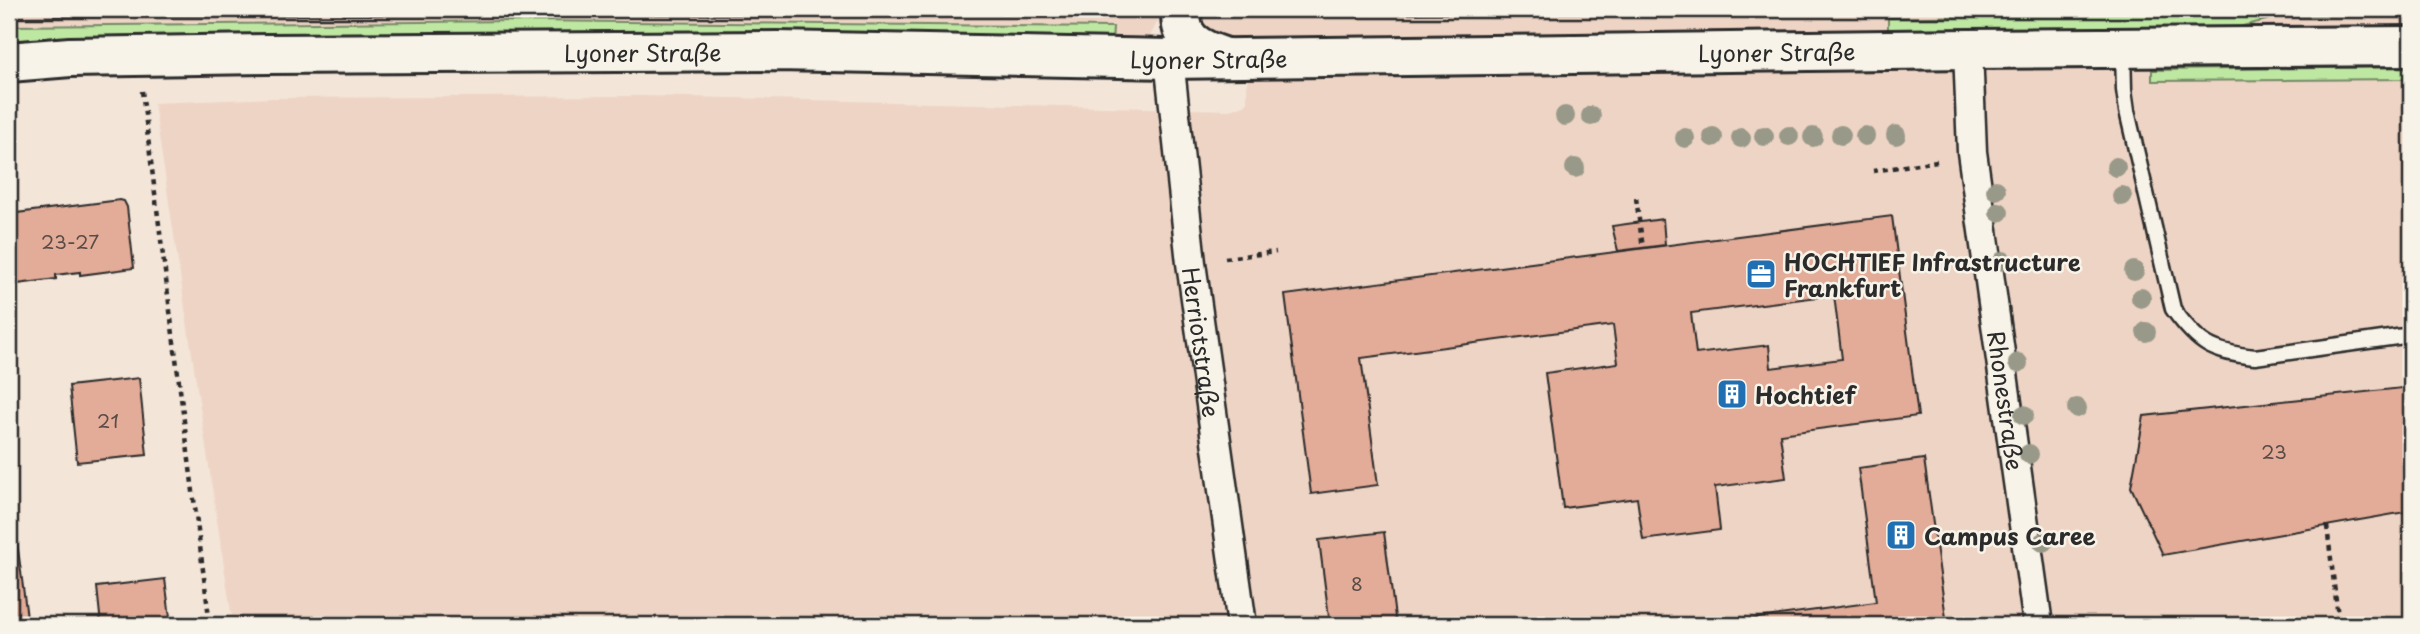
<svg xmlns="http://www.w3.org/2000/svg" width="2420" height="634" font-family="'Playpen Sans',sans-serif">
<rect width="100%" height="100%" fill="#f3e5d8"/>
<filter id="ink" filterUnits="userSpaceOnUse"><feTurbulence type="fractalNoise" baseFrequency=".0143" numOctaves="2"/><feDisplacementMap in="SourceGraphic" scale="14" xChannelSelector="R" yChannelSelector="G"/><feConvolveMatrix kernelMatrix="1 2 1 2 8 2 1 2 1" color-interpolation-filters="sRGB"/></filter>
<g filter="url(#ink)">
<g fill="#eed4c5">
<path d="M9,9h1155l-17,33 -1138,1z"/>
<path d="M1197,9h1214v616h-2178l-79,-522 121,-5 367,-2 588,14 17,-6 1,-62h-29l-16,-9z"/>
</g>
<g fill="#bee7a2" stroke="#748966" stroke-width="2">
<path d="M2283,9h128v6l-129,1 -59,15 -335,5v-18z"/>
<path d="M527,21l586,6 -1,16h-1103v-17z"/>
<path d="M2411,67v12l-259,2v-11z"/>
</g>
<g fill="#e3ac98" stroke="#2b2b2b" stroke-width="2" fill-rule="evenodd">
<path d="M120,200l4,1 3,6 7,61 -54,7v-3l-24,3v4l-47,6v-71z"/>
<path d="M1892,216l26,200 -138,18 6,44 -71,9 5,43 -77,10 -6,-42 -74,10 -18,-135 73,-10 -5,-38 -252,33 17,127 -67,9 -26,-199zM1834,295l8,64 -71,9 -2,-23 -73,9 -5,-41z"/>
<path d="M1663,219l2,26 -47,6 -6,-25z"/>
<path d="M139,378l8,77 -70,7 -8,-76z"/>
<path d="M2411,387v124l-248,44 -32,-68 13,-71z"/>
<path d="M1924,459l23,166h-241l170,-23 -18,-134z"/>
<path d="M9,481l19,144h-19z"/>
<path d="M1384,532l12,93h-66l-11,-85z"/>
<path d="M165,579l6,46h-70l-4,-38z"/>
</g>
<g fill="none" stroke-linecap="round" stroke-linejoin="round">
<g stroke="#2b2b2b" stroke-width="19">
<path id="service" d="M2123,49l1,41 3,21 46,198c26,36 39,43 82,48l156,-22"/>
</g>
<g stroke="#2b2b2b" stroke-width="33">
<g id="minor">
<path id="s1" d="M1968,49l4,103 66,473"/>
<path id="s2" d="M1169,59l22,204 51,362"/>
</g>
</g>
<g stroke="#2b2b2b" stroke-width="44">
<g id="secondary">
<path d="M1182,9c-5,30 16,40 41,48"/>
<path id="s3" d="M9,62l61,-5 198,-3 509,-3 392,8 799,-10 443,-3"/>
</g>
</g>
<g stroke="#2b2b2b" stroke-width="4.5" stroke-dasharray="5 5" stroke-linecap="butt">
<path d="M142,91l68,534"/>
<path d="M1873,171l64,-10"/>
<path d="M1636,198l7,50"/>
<path d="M1225,258l51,-6"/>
<path d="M2327,526l12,99"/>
</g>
<use href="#service" stroke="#f7f3e8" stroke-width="14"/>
<use href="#minor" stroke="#f7f3e8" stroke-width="28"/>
<use href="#secondary" stroke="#f7f3e8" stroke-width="38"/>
<path stroke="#2b2b2b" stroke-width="2" d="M9,17c625,-6 1251,3 1877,-8"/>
</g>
<g fill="#999989">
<circle cx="1565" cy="116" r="10"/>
<circle cx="1591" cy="116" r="10"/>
<circle cx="1841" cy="135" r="10"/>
<circle cx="1896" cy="135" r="10"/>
<circle cx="1764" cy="136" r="10"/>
<circle cx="1789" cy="136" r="10"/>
<circle cx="1865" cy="136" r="10"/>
<circle cx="1713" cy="137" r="10"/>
<circle cx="1813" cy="137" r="10"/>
<circle cx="1685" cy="138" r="10"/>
<circle cx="1741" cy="138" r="10"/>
<circle cx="2116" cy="167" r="10"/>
<circle cx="1575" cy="168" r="10"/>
<circle cx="1996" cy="190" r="10"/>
<circle cx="2122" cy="196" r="10"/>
<circle cx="1999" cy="212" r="10"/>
<circle cx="2003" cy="261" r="10"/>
<circle cx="2134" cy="271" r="10"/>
<circle cx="2141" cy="298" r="10"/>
<circle cx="2146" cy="332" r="10"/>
<circle cx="2018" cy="363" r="10"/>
<circle cx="2077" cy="408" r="10"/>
<circle cx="2024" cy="415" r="10"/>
<circle cx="2029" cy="454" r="10"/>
<circle cx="2043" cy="542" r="10"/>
</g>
</g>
<defs>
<g id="office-square" transform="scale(1.575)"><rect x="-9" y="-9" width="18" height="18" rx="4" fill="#1f6fb2" stroke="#f7f3e8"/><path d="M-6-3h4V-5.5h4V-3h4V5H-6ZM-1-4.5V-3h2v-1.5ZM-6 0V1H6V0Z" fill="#fff"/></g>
<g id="building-square" transform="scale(1.575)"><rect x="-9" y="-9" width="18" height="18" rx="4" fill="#1f6fb2" stroke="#f7f3e8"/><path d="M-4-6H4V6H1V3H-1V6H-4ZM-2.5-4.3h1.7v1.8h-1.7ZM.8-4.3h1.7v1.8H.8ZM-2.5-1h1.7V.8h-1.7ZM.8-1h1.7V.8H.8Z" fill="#fff"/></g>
</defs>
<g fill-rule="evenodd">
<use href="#office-square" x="1761" y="274"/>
<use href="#building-square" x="1732" y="394"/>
<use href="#building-square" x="1901" y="535"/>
</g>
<g text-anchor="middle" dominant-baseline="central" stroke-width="5" stroke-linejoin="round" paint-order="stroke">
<g font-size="19" fill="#594b46">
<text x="70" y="241">23-27</text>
<text x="108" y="420">21</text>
<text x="2274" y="451">23</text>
<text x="1357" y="583">8</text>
</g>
<g font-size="23" fill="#2b2b2b" stroke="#f7f3e8">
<text stroke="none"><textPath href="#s3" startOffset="634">Lyoner Straße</textPath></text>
<text stroke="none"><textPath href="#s3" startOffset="1768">Lyoner Straße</textPath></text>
<text stroke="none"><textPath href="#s3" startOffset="1200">Lyoner Straße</textPath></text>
<text stroke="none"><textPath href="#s2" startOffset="285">Herriotstraße</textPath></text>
<text stroke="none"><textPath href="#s1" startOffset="354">Rhonestraße</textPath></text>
</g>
<g font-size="23" font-weight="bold" fill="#2b2b2b" stroke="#f7f3e8" text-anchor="start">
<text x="1784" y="261">HOCHTIEF Infrastructure<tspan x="1784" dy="26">Frankfurt</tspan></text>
<text x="1755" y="394">Hochtief</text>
<text x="1924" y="535">Campus Caree</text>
</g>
</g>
<rect width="2420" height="634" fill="none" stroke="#f7f3e8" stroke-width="35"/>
<rect x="18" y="18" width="2385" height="599" fill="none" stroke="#2b2b2b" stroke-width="2.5" filter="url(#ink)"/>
</svg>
